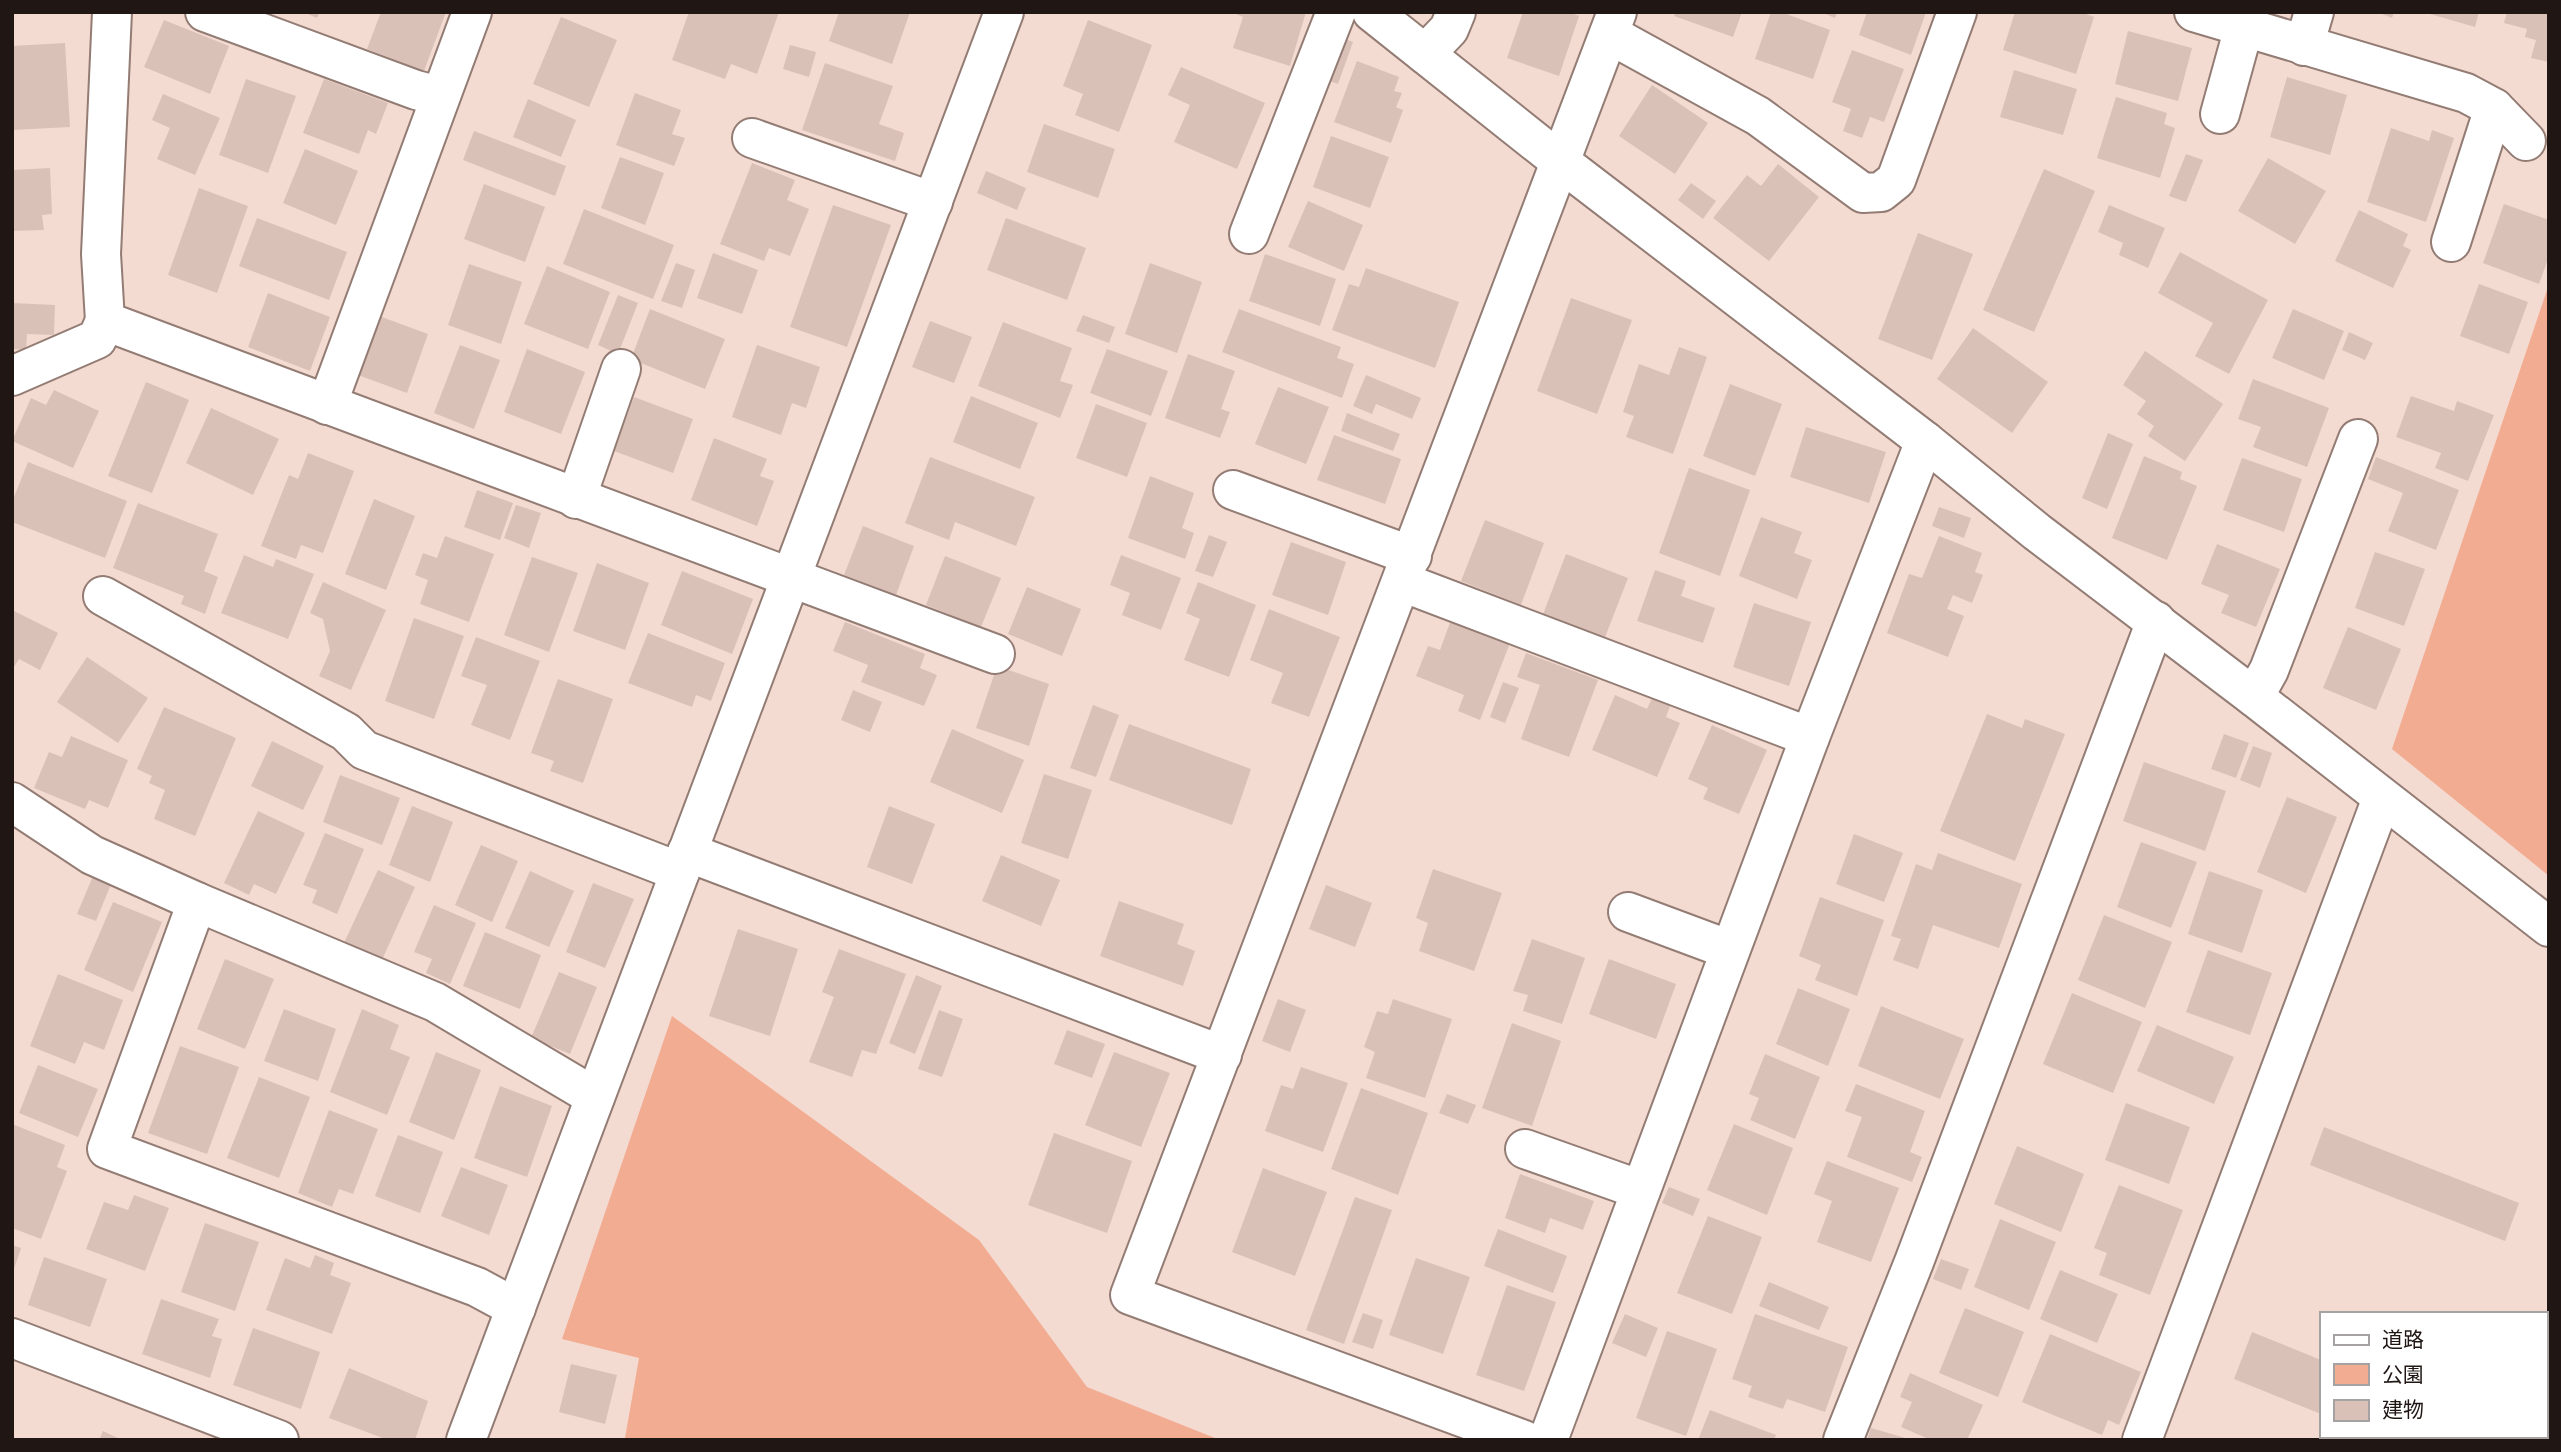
<svg xmlns="http://www.w3.org/2000/svg" width="2561" height="1452" font-family="'Public Sans','Noto Sans JP',sans-serif">
<rect width="100%" height="100%" fill="#f4dbd2"/>
<g fill="#f2ac92">
<path d="M2549,284v592l-157,-127z"/>
<path d="M672,1016l307,224 108,147 133,53 -595,-2 14,-80 -77,-19z"/>
</g>
<g fill="#dac1b8">
<path d="M303,12h17l-3,6z"/>
<path d="M381,12h65l-22,59 -57,-22z"/>
<path d="M689,12h90l-22,62 -26,-10 -6,15 -53,-19z"/>
<path d="M839,12h71l-18,52 -63,-23z"/>
<path d="M1231,12h75l-16,54 -57,-18 10,-31z"/>
<path d="M1523,12h46l10,4 -20,60 -52,-18z"/>
<path d="M1676,12h66l-9,25 -59,-21z"/>
<path d="M1771,12h10l49,18 -17,49 -58,-20z"/>
<path d="M1821,12h16l-2,6z"/>
<path d="M1867,12h59l-15,43 -52,-20z"/>
<path d="M2015,12h66l13,5 -18,57 -73,-24z"/>
<path d="M2377,12h17l-2,6z"/>
<path d="M2423,12h56l-4,15z"/>
<path d="M2507,12h42v50l-18,-4 5,-18 -11,-3 2,-8 -23,-6z"/>
<path d="M561,17l56,23 -28,67 -56,-23z"/>
<path d="M164,20l65,26 -19,48 -66,-27z"/>
<path d="M1088,20l64,25 -33,87 -44,-17 8,-21 -20,-8z"/>
<path d="M2128,31l64,17 -14,53 -63,-17z"/>
<path d="M1336,36l17,6 -15,42 -17,-6z"/>
<path d="M65,43l5,84 -58,3v-84z"/>
<path d="M790,45l26,7 -7,25 -26,-8z"/>
<path d="M1852,50l52,19 -20,53 -14,-5 -8,21 -19,-7 8,-22 -19,-7z"/>
<path d="M1357,61l42,16 -5,14 8,2 -6,14 7,3 -12,33 -57,-21z"/>
<path d="M825,63l68,23 -14,38 25,9 -9,28 -93,-31z"/>
<path d="M1181,67l84,36 -28,66 -63,-27 16,-37 -22,-10z"/>
<path d="M2014,70l63,19 -14,46 -63,-18z"/>
<path d="M2287,77l60,18 -17,60 -60,-18z"/>
<path d="M246,79l50,17 -28,77 -49,-18z"/>
<path d="M324,79l64,24 -12,31 -8,-4 -9,24 -56,-21z"/>
<path d="M1652,85l56,38 -33,51 -56,-38z"/>
<path d="M635,93l46,17 -9,24 13,4 -11,28 -58,-21z"/>
<path d="M163,94l57,24 -25,57 -38,-16 13,-31 -18,-8z"/>
<path d="M2116,97l51,16 -3,11 11,4 -15,50 -63,-20z"/>
<path d="M528,99l48,21 -15,37 -48,-20z"/>
<path d="M1044,124l71,25 -17,49 -71,-26z"/>
<path d="M2391,128l38,13 3,-11 22,8 -28,84 -59,-20z"/>
<path d="M474,131l92,35 -11,30 -92,-36z"/>
<path d="M1331,136l58,21 -19,51 -57,-21z"/>
<path d="M305,149l53,22 -22,54 -53,-22z"/>
<path d="M2186,154l17,6 -17,42 -17,-6z"/>
<path d="M620,157l44,16 -19,52 -44,-17z"/>
<path d="M2268,158l58,33 -31,53 -57,-33z"/>
<path d="M752,163l43,17 -8,20 22,9 -19,47 -21,-8 -5,13 -44,-17z"/>
<path d="M1778,164l41,33 -50,64 -56,-43 34,-43 14,11z"/>
<path d="M50,168l2,46 -10,1 2,15 -32,1v-61z"/>
<path d="M2044,169l51,22 -61,141 -51,-22z"/>
<path d="M986,171l40,17 -9,22 -40,-17z"/>
<path d="M1691,183l25,18 -13,18 -25,-19z"/>
<path d="M484,184l61,23 -20,55 -61,-23z"/>
<path d="M199,188l49,18 -31,87 -49,-18z"/>
<path d="M1308,201l55,24 -19,46 -56,-24z"/>
<path d="M2504,204l45,16v36l-10,28 -56,-21z"/>
<path d="M833,205l58,20 -44,122 -57,-20z"/>
<path d="M2109,205l56,23 -17,40 -29,-13 4,-12 -25,-11z"/>
<path d="M584,209l90,36 -21,54 -90,-35z"/>
<path d="M2359,210l49,24 -5,12 8,4 -18,38 -58,-27z"/>
<path d="M257,218l90,34 -18,48 -90,-34z"/>
<path d="M1006,218l80,30 -19,52 -80,-30z"/>
<path d="M1918,233l55,21 -41,106 -54,-21z"/>
<path d="M2180,252l88,48 -39,74 -34,-18 18,-33 -55,-30z"/>
<path d="M713,253l45,17 -16,44 -45,-16z"/>
<path d="M1265,254l71,25 -16,47 -71,-25z"/>
<path d="M676,263l19,7 -13,38 -21,-7z"/>
<path d="M1150,263l52,19 -25,71 -52,-19z"/>
<path d="M469,264l53,18 -21,62 -53,-19z"/>
<path d="M547,266l63,26 -22,57 -64,-25z"/>
<path d="M1366,268l93,34 -24,66 -103,-38 17,-46 10,3z"/>
<path d="M2479,284l49,18 -19,52 -49,-18z"/>
<path d="M268,293l62,24 -20,54 -62,-24z"/>
<path d="M618,295l20,8 -20,51 -20,-9z"/>
<path d="M1571,298l61,22 -35,94 -60,-23z"/>
<path d="M12,303l43,2 -1,30 -27,-1 -1,16 -14,-1z"/>
<path d="M650,309l75,30 -20,50 -74,-30z"/>
<path d="M1239,309l102,38 -4,11 17,6 -12,34 -120,-46z"/>
<path d="M2293,309l51,22 -20,49 -52,-22z"/>
<path d="M1083,315l32,12 -6,16 -33,-12z"/>
<path d="M379,316l49,18 -21,59 -49,-18z"/>
<path d="M930,321l42,16 -18,46 -42,-16z"/>
<path d="M1003,322l69,26 -12,33 13,4 -13,33 -82,-32z"/>
<path d="M1973,328l75,54 -36,51 -75,-54z"/>
<path d="M2349,332l24,11 -8,17 -23,-10z"/>
<path d="M460,345l40,15 -26,69 -40,-16z"/>
<path d="M757,345l63,22 -14,41 -14,-5 -11,32 -49,-18z"/>
<path d="M1679,347l28,10 -34,97 -47,-17 8,-21 -11,-4 16,-48 30,11z"/>
<path d="M527,349l58,23 -24,62 -57,-22z"/>
<path d="M1107,349l61,22 -17,45 -61,-23z"/>
<path d="M2145,351l78,53 -38,57 -37,-25 6,-10 -17,-12 9,-13 -23,-16z"/>
<path d="M1188,354l47,17 -14,38 9,3 -10,26 -55,-20z"/>
<path d="M1366,375l55,23 -9,21 -36,-15 -4,10 -19,-8z"/>
<path d="M2253,379l76,29 -22,59 -54,-20 8,-20 -23,-8z"/>
<path d="M146,382l43,18 -37,93 -44,-17z"/>
<path d="M1730,384l52,20 -27,72 -52,-20z"/>
<path d="M1278,387l51,20 -23,57 -51,-20z"/>
<path d="M54,390l45,21 -26,57 -61,-27 19,-43 15,7z"/>
<path d="M971,396l67,27 -18,46 -67,-27z"/>
<path d="M2411,396l43,15 3,-10 37,14 -26,66 -33,-13 6,-15 -45,-16z"/>
<path d="M634,397l59,22 -20,54 -59,-22z"/>
<path d="M1096,404l51,19 -20,54 -51,-19z"/>
<path d="M211,408l68,31 -26,56 -67,-32z"/>
<path d="M1347,413l53,21 -7,17 -52,-20z"/>
<path d="M1806,427l80,25 -17,51 -79,-26z"/>
<path d="M2108,433l25,11 -26,65 -25,-11z"/>
<path d="M1334,435l67,24 -16,45 -68,-24z"/>
<path d="M714,438l53,21 -7,17 14,5 -17,45 -66,-26z"/>
<path d="M308,453l46,18 -31,82 -22,-8 -5,14 -35,-13 28,-71 9,4z"/>
<path d="M2144,456l38,16 -2,7 17,7 -30,74 -55,-22z"/>
<path d="M930,457l105,40 -19,49 -61,-24 -6,18 -44,-17z"/>
<path d="M2376,457l83,33 -23,60 -48,-19 15,-38 -35,-14z"/>
<path d="M2242,458l60,21 -18,53 -61,-22z"/>
<path d="M28,462l99,39 -22,57 -93,-36v-20z"/>
<path d="M1689,468l61,22 -30,86 -61,-23z"/>
<path d="M1150,476l44,17 -12,35 12,5 -9,26 -57,-21z"/>
<path d="M477,490l36,13 -13,37 -36,-13z"/>
<path d="M374,499l41,17 -29,74 -41,-16z"/>
<path d="M138,503l80,31 -14,37 14,6 -13,37 -24,-10 3,-8 -71,-28z"/>
<path d="M516,505l25,8 -12,35 -25,-10z"/>
<path d="M1939,507l32,11 -7,20 -32,-12z"/>
<path d="M1761,517l41,15 -8,21 18,7 -15,39 -58,-23z"/>
<path d="M1485,520l59,23 -23,62 -60,-24z"/>
<path d="M863,526l51,20 -18,49 -52,-20z"/>
<path d="M1209,535l18,7 -14,35 -18,-6z"/>
<path d="M445,536l49,18 -25,68 -49,-18 8,-24 -13,-5 8,-22 14,5z"/>
<path d="M1939,536l43,17 -7,19 8,3 -11,28 -19,-8 -6,14 17,7 -16,41 -61,-24 22,-59 13,4z"/>
<path d="M1291,542l55,20 -18,53 -56,-20z"/>
<path d="M2217,544l63,25 -24,58 -35,-14 8,-18 -28,-11z"/>
<path d="M2375,552l50,17 -21,57 -49,-18z"/>
<path d="M1566,554l62,24 -26,67 -62,-23z"/>
<path d="M244,555l29,12 3,-8 38,15 -26,65 -67,-26z"/>
<path d="M1121,555l60,23 -20,52 -39,-15 8,-22 -20,-8z"/>
<path d="M945,556l56,22 -20,49 -55,-22z"/>
<path d="M532,557l46,16 -29,79 -45,-17z"/>
<path d="M597,563l52,20 -24,67 -52,-19z"/>
<path d="M1655,570l31,11 -5,15 34,12 -12,35 -66,-22z"/>
<path d="M682,571l71,28 -21,55 -71,-29z"/>
<path d="M323,582l63,28 -35,80 -32,-14 11,-25 -7,-32 -13,-6z"/>
<path d="M1198,582l58,23 -27,72 -45,-17 16,-41 -14,-6z"/>
<path d="M1027,587l54,22 -19,47 -54,-22z"/>
<path d="M1754,603l57,19 -22,64 -56,-19z"/>
<path d="M1269,609l71,28 -31,80 -38,-14 12,-30 -33,-13z"/>
<path d="M12,610l46,23 -18,37 -21,-11 -7,11z"/>
<path d="M414,618l50,18 -30,83 -49,-18z"/>
<path d="M1451,620l59,23 -30,77 -22,-9 6,-16 -48,-19 12,-30 12,4z"/>
<path d="M845,622l80,32 -5,14 17,7 -13,31 -63,-24 7,-17 -35,-14z"/>
<path d="M2348,627l53,22 -25,61 -53,-22z"/>
<path d="M648,633l77,30 -14,38 -15,-6 -4,12 -64,-24z"/>
<path d="M476,637l64,24 -30,79 -39,-15 16,-40 -26,-9z"/>
<path d="M1526,653l72,27 -29,77 -48,-18 19,-54 -23,-8z"/>
<path d="M87,657l61,41 -30,45 -61,-41z"/>
<path d="M997,666l52,18 -20,62 -53,-18z"/>
<path d="M558,679l55,20 -30,84 -33,-12 4,-10 -23,-8z"/>
<path d="M1503,682l16,6 -14,35 -15,-6z"/>
<path d="M853,690l29,12 -12,30 -29,-12z"/>
<path d="M1615,695l32,14 5,-11 18,8 -4,11 14,6 -23,54 -65,-27z"/>
<path d="M1093,705l26,10 -23,62 -26,-9z"/>
<path d="M164,707l72,31 -41,98 -41,-17 11,-29 -16,-7 3,-7 -15,-7z"/>
<path d="M1987,714l35,14 3,-9 40,15 -50,127 -75,-30z"/>
<path d="M1129,724l122,45 -19,56 -123,-45z"/>
<path d="M1712,725l55,25 -28,64 -36,-15 5,-11 -20,-9z"/>
<path d="M952,729l72,31 -22,53 -72,-31z"/>
<path d="M2224,734l25,9 -13,35 -25,-9z"/>
<path d="M71,736l57,24 -20,48 -19,-8 -4,9 -51,-21 15,-36 13,5z"/>
<path d="M272,741l52,25 -21,44 -52,-24z"/>
<path d="M2253,746l19,7 -12,35 -20,-8z"/>
<path d="M2144,762l82,29 -21,60 -82,-30z"/>
<path d="M1044,774l48,16 -24,69 -47,-16z"/>
<path d="M340,775l60,23 -18,47 -59,-23z"/>
<path d="M2287,797l50,20 -31,76 -49,-21z"/>
<path d="M412,806l41,16 -23,60 -41,-17z"/>
<path d="M889,806l46,18 -23,60 -45,-17z"/>
<path d="M258,811l47,22 -29,61 -22,-10 -5,11 -25,-12z"/>
<path d="M325,833l39,16 -27,65 -25,-11 5,-13 -14,-5z"/>
<path d="M1854,834l49,19 -19,49 -48,-18z"/>
<path d="M2141,842l56,20 -26,66 -54,-21z"/>
<path d="M481,845l37,16 -26,61 -37,-17z"/>
<path d="M1938,853l84,31 -23,64 -66,-23 -15,44 -25,-9 8,-21 -10,-3 25,-72 16,6z"/>
<path d="M1001,855l59,25 -19,46 -59,-25z"/>
<path d="M1433,869l69,24 -28,78 -55,-20 9,-28 -12,-5z"/>
<path d="M378,870l37,17 -34,75 -38,-17z"/>
<path d="M530,871l44,20 -25,56 -44,-19z"/>
<path d="M2209,871l54,19 -21,63 -54,-19z"/>
<path d="M93,876l18,8 -15,37 -19,-7z"/>
<path d="M593,883l41,16 -29,69 -39,-16z"/>
<path d="M1326,885l46,18 -17,44 -46,-18z"/>
<path d="M1820,897l64,23 -27,76 -42,-16 6,-15 -22,-9z"/>
<path d="M1119,901l65,23 -7,20 18,7 -12,35 -83,-30z"/>
<path d="M113,902l49,20 -29,70 -49,-22z"/>
<path d="M434,905l42,18 -26,61 -24,-11 6,-14 -18,-7z"/>
<path d="M2104,915l68,27 -27,66 -67,-28z"/>
<path d="M738,929l60,20 -28,87 -61,-20z"/>
<path d="M485,932l56,23 -21,54 -57,-23z"/>
<path d="M1532,939l53,19 -23,66 -39,-13 5,-16 -15,-4z"/>
<path d="M839,949l67,25 -30,80 -14,-4 -10,27 -43,-15 25,-65 -12,-5z"/>
<path d="M2208,950l64,23 -22,62 -64,-23z"/>
<path d="M225,959l49,20 -29,70 -48,-20z"/>
<path d="M1609,959l67,25 -20,55 -67,-25z"/>
<path d="M559,972l38,15 -27,67 -39,-16z"/>
<path d="M58,974l65,26 -19,50 -20,-8 -9,22 -45,-18z"/>
<path d="M916,975l26,11 -27,68 -26,-11z"/>
<path d="M1798,988l52,21 -22,57 -52,-22z"/>
<path d="M2072,993l70,29 -29,71 -70,-29z"/>
<path d="M1278,999l28,11 -16,42 -28,-11z"/>
<path d="M1393,999l59,20 -27,79 -59,-20 9,-26 -11,-5 13,-36 11,3z"/>
<path d="M1881,1006l83,33 -24,60 -82,-33z"/>
<path d="M284,1009l52,20 -18,52 -54,-20z"/>
<path d="M362,1009l37,16 -9,24 20,8 -23,58 -57,-23z"/>
<path d="M939,1010l24,9 -21,58 -24,-8z"/>
<path d="M1512,1023l49,18 -29,85 -50,-18z"/>
<path d="M2157,1025l77,32 -20,47 -77,-33z"/>
<path d="M1067,1030l38,14 -13,34 -38,-14z"/>
<path d="M180,1046l59,21 -32,87 -59,-21z"/>
<path d="M436,1052l45,18 -27,70 -45,-18z"/>
<path d="M1114,1052l56,21 -29,74 -56,-22z"/>
<path d="M1765,1054l55,23 -25,62 -45,-19 9,-22 -10,-4z"/>
<path d="M38,1065l60,24 -20,48 -59,-24z"/>
<path d="M1301,1067l47,16 -25,69 -58,-21 16,-46 12,4z"/>
<path d="M259,1077l51,20 -31,81 -52,-20z"/>
<path d="M1856,1084l69,27 -15,41 12,5 -10,25 -65,-25 15,-40 -17,-6z"/>
<path d="M500,1086l52,20 -25,71 -53,-19z"/>
<path d="M1361,1088l67,25 -30,82 -67,-26z"/>
<path d="M1447,1094l29,11 -8,19 -29,-11z"/>
<path d="M2126,1103l64,24 -21,57 -64,-24z"/>
<path d="M329,1110l49,19 -25,65 -14,-5 -7,18 -34,-14z"/>
<path d="M12,1124l53,21 -8,22 10,4 -26,68 -29,-11z"/>
<path d="M1734,1124l59,24 -26,67 -60,-25z"/>
<path d="M2324,1127l195,76 -14,38 -195,-76z"/>
<path d="M1054,1133l78,28 -25,72 -79,-28z"/>
<path d="M398,1135l45,17 -23,61 -45,-17z"/>
<path d="M2017,1146l67,28 -23,58 -67,-28z"/>
<path d="M1827,1161l72,27 -28,74 -54,-20 15,-41 -18,-7z"/>
<path d="M461,1167l47,18 -19,50 -48,-19z"/>
<path d="M1263,1168l64,24 -32,84 -63,-24z"/>
<path d="M1520,1174l74,27 -11,29 -33,-12 -5,15 -40,-15z"/>
<path d="M2119,1185l64,25 -33,85 -51,-20 8,-22 -13,-5z"/>
<path d="M1669,1187l31,12 -7,17 -31,-13z"/>
<path d="M134,1195l35,13 -24,63 -59,-22 18,-47 24,8z"/>
<path d="M1355,1197l37,13 -48,134 -38,-14z"/>
<path d="M1708,1216l54,21 -30,77 -55,-21z"/>
<path d="M2000,1219l56,23 -27,68 -55,-23z"/>
<path d="M205,1223l54,19 -24,69 -54,-19z"/>
<path d="M1498,1229l69,27 -14,37 -69,-27z"/>
<path d="M12,1245l9,3 -8,24h-1z"/>
<path d="M315,1255l19,8 -4,12 21,8 -19,51 -66,-24 19,-52 25,10z"/>
<path d="M44,1257l63,22 -17,48 -62,-22z"/>
<path d="M1416,1258l54,19 -27,77 -54,-19z"/>
<path d="M1941,1259l28,10 -8,21 -28,-11z"/>
<path d="M2060,1270l58,24 -21,49 -57,-24z"/>
<path d="M1769,1282l60,25 -10,23 -60,-24z"/>
<path d="M1507,1285l49,17 -32,89 -48,-16z"/>
<path d="M161,1299l58,20 -7,17 10,3 -12,39 -68,-24z"/>
<path d="M1965,1308l59,24 -26,65 -59,-24z"/>
<path d="M1363,1313l20,7 -10,29 -21,-7z"/>
<path d="M1625,1314l33,14 -12,29 -34,-14z"/>
<path d="M1755,1314l93,33 -23,65 -38,-13 -4,10 -35,-12 4,-11 -20,-7z"/>
<path d="M253,1328l67,24 -19,57 -68,-24z"/>
<path d="M1667,1331l50,18 -31,87 -50,-18z"/>
<path d="M2252,1332l69,28v54l-87,-35z"/>
<path d="M2050,1334l91,38 -22,53 -11,-5 -6,15 -80,-33z"/>
<path d="M571,1364l46,11 -12,49 -46,-12z"/>
<path d="M349,1368l79,33 -13,39h-27l-59,-22z"/>
<path d="M1910,1373l73,32 -16,35h-36l-30,-13 11,-25 -12,-5z"/>
<path d="M1710,1410l66,25 -2,5h-76z"/>
<path d="M1871,1428l38,11v1h-42z"/>
<path d="M103,1431l19,9h-23z"/>
<path d="M2377,1436h44l-1,4h-35z"/>
</g>
<g fill="none" stroke-linecap="round" stroke-linejoin="round">
<g stroke="#937c74" stroke-width="42">
<g id="minor">
<path d="M112,12l-11,242 4,67 890,333"/>
<path d="M205,12l211,78 24,6"/>
<path d="M1372,12l190,151 363,278 112,91 217,165 295,230"/>
<path d="M2194,12l272,81 28,15 32,33"/>
<path d="M1609,34l149,82 105,77 18,-1 15,-12 61,-168"/>
<path d="M2304,46l10,-34"/>
<path d="M1425,54l24,-25 7,-17"/>
<path d="M2220,114l24,-87"/>
<path d="M752,138l181,64"/>
<path d="M1249,234l87,-222"/>
<path d="M2451,242l43,-134"/>
<path d="M12,376l85,-37 8,-18"/>
<path d="M327,405l145,-393"/>
<path d="M1233,490l179,66"/>
<path d="M576,499l45,-130"/>
<path d="M1402,582l408,155"/>
<path d="M103,596l243,136 18,18 316,122"/>
<path d="M2254,697l15,-27 89,-231"/>
<path d="M12,802l80,53 105,47 238,100 160,95"/>
<path d="M687,852l535,203"/>
<path d="M197,902l-90,247 370,138 39,21"/>
<path d="M1628,912l102,38"/>
<path d="M1525,1149l116,41"/>
<path d="M12,1338l267,102"/>
<path d="M466,1440l538,-1428"/>
<path d="M1524,1440l-394,-145 487,-1283"/>
<path d="M1548,1440l262,-703 115,-296"/>
<path d="M1843,1440l71,-178 242,-641"/>
<path d="M2142,1440l240,-642"/>
</g>
</g>
<use href="#minor" stroke="#fff" stroke-width="38"/>
</g>
<rect width="2561" height="1452" fill="none" stroke="#201714" stroke-width="28"/>
<rect x="2320" y="1312" width="228" height="126" fill="#ffffff" stroke="#a6a2a1" stroke-width="2"/>
<rect x="2334" y="1335" width="35" height="10" fill="#ffffff" stroke="#a6a2a1" stroke-width="2"/>
<text x="2382" y="1347" font-size="21" fill="#201714">道路</text>
<rect x="2334" y="1364" width="35" height="21" fill="#f2ac92" stroke="#a6a2a1" stroke-width="2"/>
<text x="2382" y="1382" font-size="21" fill="#201714">公園</text>
<rect x="2334" y="1400" width="35" height="21" fill="#dac1b8" stroke="#a6a2a1" stroke-width="2"/>
<text x="2382" y="1417" font-size="21" fill="#201714">建物</text>
</svg>
